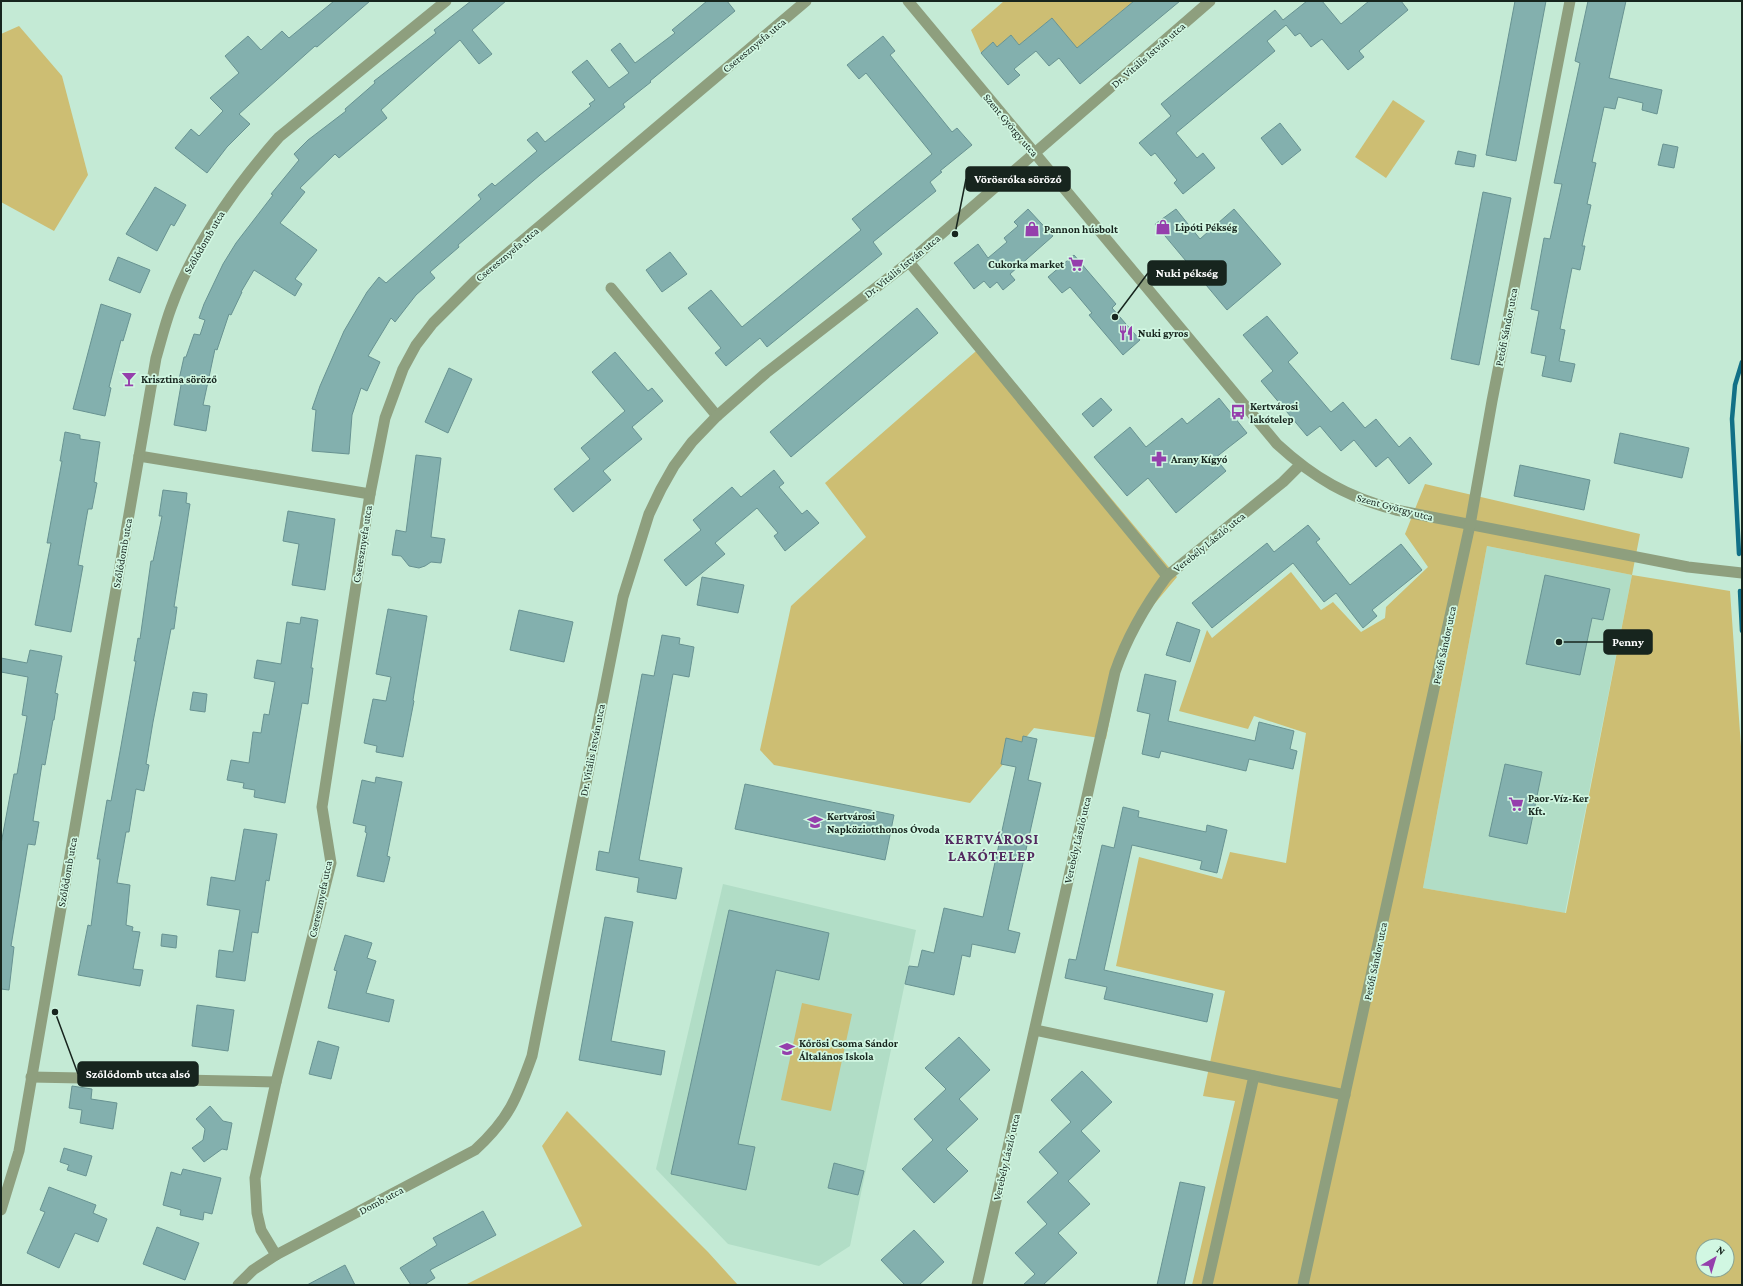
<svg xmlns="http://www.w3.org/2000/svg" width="1743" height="1286" font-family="'Crimson Pro',serif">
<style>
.built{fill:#b1ddc6}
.green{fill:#cdbe73;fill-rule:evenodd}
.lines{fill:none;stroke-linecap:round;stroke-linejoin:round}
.stream{stroke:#117087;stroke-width:4.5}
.building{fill:#83b0ae;stroke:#689392}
.minor{stroke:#8e9f7e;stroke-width:11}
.labels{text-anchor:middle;stroke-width:3.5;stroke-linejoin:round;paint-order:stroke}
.street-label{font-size:11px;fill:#17251e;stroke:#d1f7e2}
.poi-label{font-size:11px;font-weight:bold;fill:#17251e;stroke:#d1f7e2;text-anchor:start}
.district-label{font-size:15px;font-weight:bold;letter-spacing:1px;fill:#532a5f;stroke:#d1f7e2}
.leader{fill:none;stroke:#17251e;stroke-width:1.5}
.callout-dot{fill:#17251e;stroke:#d1f7e2;stroke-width:1.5}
.callout{fill:#17251e;stroke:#17251e;stroke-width:1.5}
.callout-label{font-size:12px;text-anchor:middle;font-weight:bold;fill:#fff}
</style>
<rect width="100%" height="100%" fill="#c4ead5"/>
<g class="built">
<polygon points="1487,546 1632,575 1565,913 1423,888"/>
<polygon points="723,884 916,930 850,1246 819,1266 728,1244 656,1169"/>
</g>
<g class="green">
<polygon points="1004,1 1134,1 1072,52 1064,33 1052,18 1019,45 1011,35 997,47 993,42 981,53 971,30"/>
<polygon points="19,26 62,76 88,175 54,231 1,202 1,34"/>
<polygon points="1393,100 1425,121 1386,178 1355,157"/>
<polygon points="983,345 1177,577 1140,621 1121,660 1106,739 1034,728 970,803 774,765 760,750 791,606 866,537 825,483"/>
<path d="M1425 484 1640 534 1632 575 1730 591 1742 761V1285H1192L1235 1101 1203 1096 1225 991 1116 966 1139 857 1222 879 1230 852 1286 863 1306 733 1254 716 1248 729 1179 711 1207 630 1212 638 1291 572 1321 610 1333 602 1361 632 1385 618 1386 607 1428 567 1405 534ZM1487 546 1632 575 1566 913 1423 888ZM1703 1246H1727V1270H1703Z"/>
<polygon points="802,1003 852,1014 831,1111 781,1100"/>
<polygon points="567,1111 708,1252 738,1285 465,1285 582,1226 542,1146"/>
</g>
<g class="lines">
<g class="stream">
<polyline points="1739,554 1732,419 1735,385 1742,362"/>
<polyline points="1740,591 1742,631"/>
</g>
</g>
<g class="building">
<polygon points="334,1 370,1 317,47 315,46 239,114 250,124 227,147 207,173 175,148 191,129 199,136 223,111 210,98 239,73 225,56 248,36 261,50 282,31 289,38"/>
<polygon points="471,1 506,1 472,30 492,54 479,64 460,40 381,110 387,118 339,158 335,154 300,188 305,192 280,223 317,250 295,279 302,284 295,296 254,270 241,292 242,292 231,315 229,314 217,350 215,349 203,405 210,406 206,431 174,425 181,385 178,384 184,357 186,357 194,334 200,335 205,320 199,318 204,304 223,264 236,243 273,195 271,194 299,160 294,154 308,140 346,111 345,109 375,83 374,81 436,33 434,30"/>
<polygon points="707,1 727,1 735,11 650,81 651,82 623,104 625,107 540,175 458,245 459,247 430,272 435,278 416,295 395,322 391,318 368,356 380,362 367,391 361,388 352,415 349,454 312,451 316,410 312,409 320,386 344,331 367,292 379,277 386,283 481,199 478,195 492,183 495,186 537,151 527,140 537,132 545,142 591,106 589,104 595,100 572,72 587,60 609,88 629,73 611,50 620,43 635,63 675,33 672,30"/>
<polygon points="1134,1 1180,1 1080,84 1059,58 1049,66 1036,51 1014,69 1020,75 1008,85 981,53 993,42 997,47 1011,35 1019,45 1052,18 1077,48"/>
<polygon points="1307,1 1322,1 1341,24 1369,1 1401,1 1408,10 1359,51 1364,57 1348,70 1322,39 1311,47 1300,33 1295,36 1286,25 1267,41 1275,51 1176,133 1197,158 1203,153 1215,168 1183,194 1174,183 1177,180 1155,153 1151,156 1139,143 1171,116 1161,104 1275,10 1283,20"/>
<polygon points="1515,1 1546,1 1516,161 1486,155"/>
<polygon points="1588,1 1626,1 1609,78 1662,90 1657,114 1642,110 1643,103 1618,97 1615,109 1604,107 1592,162 1596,163 1587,204 1591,205 1582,246 1585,246 1580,270 1572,268 1560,329 1565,330 1559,361 1575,364 1571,382 1542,376 1546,356 1531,353 1539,311 1531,309 1544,238 1550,239 1562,184 1554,183 1580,63 1575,61"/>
<polygon points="883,36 895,51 890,55 952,132 957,128 972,145 940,171 942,172 930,182 936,191 873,242 882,254 767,347 760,338 726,366 715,353 721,348 688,308 711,290 742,327 861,230 852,219 932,154 866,73 859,79 847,65"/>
<polygon points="1280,123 1301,150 1282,165 1261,138"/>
<polygon points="1663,144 1678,147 1674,168 1658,165"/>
<polygon points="1458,151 1476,155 1474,167 1455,164"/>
<polygon points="155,187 186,205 174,226 171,224 157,251 126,234"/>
<polygon points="1483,192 1511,198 1479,365 1451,359"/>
<polygon points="1028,209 1053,236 1010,274 1015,280 1003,290 997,282 990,288 984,281 974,289 954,263 978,244 988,258 1007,242 1004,238 1018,226 1014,222"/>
<polygon points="1176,209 1200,239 1234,209 1281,264 1227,310 1155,224"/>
<polygon points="670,252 687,274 662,292 646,270"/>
<polygon points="1074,255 1116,304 1112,308 1140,340 1123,355 1089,315 1092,313 1070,287 1062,293 1048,277"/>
<polygon points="118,257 150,270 140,293 109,280"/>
<polygon points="101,304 131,314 123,341 121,340 109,387 111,388 105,416 73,409"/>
<polygon points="917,308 938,333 791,457 770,432"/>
<polygon points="1267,316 1298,353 1288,362 1331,412 1343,402 1365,428 1376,419 1399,447 1410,437 1432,464 1409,484 1388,457 1376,467 1354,440 1341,451 1320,426 1307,436 1261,381 1273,371 1243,335"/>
<polygon points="615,352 648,391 652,388 663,401 632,427 642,439 603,471 611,480 573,512 554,489 590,459 581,448 625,411 592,372"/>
<polygon points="449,368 472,379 448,433 425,422"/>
<polygon points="1101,398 1112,410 1093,427 1082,414"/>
<polygon points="1219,398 1247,433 1215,458 1226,471 1176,513 1148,478 1127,496 1094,457 1130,427 1146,447 1182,418 1187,424"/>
<polygon points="65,432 80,435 80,439 100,442 94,482 97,483 92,509 88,509 78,565 83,566 71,632 35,625 51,543 47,543 62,461 60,461"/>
<polygon points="1620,433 1689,448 1682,478 1614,463"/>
<polygon points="416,455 441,458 431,537 445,539 441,563 431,562 425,566 419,568 409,566 401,556 392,555 396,530 406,532"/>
<polygon points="1520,465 1590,480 1584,510 1514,496"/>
<polygon points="774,470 784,483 779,487 802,514 807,510 819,523 785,551 774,536 778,533 757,508 715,543 725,554 686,586 664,560 701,530 693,520 732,487 741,497"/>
<polygon points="163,490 187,493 186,503 190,504 174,607 177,607 174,629 171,629 153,722 146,764 149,765 144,791 136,789 129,832 126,832 117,883 130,885 126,925 133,927 132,931 140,932 133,969 143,970 140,986 78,975 88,925 91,926 100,859 97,859 107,800 111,801 121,746 136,661 134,661 138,638 140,639 151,561 153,561 162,516 159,516"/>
<polygon points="288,511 335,519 325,590 292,585 299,544 283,541"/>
<polygon points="1308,525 1320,539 1316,542 1350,585 1401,544 1422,570 1372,610 1377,616 1363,628 1336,593 1324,602 1293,563 1212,628 1192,603 1267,543 1274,552"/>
<polygon points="1545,575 1610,589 1603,620 1592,618 1580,675 1526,664"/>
<polygon points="702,577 744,585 738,613 697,605"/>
<polygon points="388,609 427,616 413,700 414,701 403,757 376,752 377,746 364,743 373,699 386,701 391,677 376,674"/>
<polygon points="519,610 573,622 564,662 510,650"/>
<polygon points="301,617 318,620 311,668 313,668 308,704 302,703 285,803 254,797 255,790 243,788 244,783 227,780 231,760 249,763 253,732 261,733 264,714 269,715 275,682 254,678 257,660 281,664 287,622 300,624"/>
<polygon points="1177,622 1200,630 1190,662 1166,655"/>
<polygon points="662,635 680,638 679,644 694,647 689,677 673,674 639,860 682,868 676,899 637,892 639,878 596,870 599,851 609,853 642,674 654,676"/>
<polygon points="30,650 62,656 55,693 58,694 54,720 53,720 45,765 42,764 33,821 39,822 35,845 28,844 11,946 14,947 9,990 1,989 1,844 14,774 17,774 27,716 22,715 28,677 1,672 1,658 27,663"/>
<polygon points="1145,674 1176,681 1168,721 1255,741 1259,722 1294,731 1290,749 1297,751 1293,769 1249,759 1246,771 1161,751 1159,758 1142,754 1150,714 1137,711"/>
<polygon points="193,692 207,694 205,712 190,710"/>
<polygon points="1023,736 1037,739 1028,780 1041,783 1008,930 1020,933 1015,953 972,944 970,957 962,955 954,995 905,984 909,966 918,967 922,950 934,953 944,908 983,917 1016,767 1001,764 1006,738 1022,742"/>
<polygon points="1505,764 1542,772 1527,844 1489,836"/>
<polygon points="376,777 402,782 387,856 390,857 384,882 357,876 367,833 365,832 366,826 353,823 362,780 375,783"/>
<polygon points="745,784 894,815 885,860 735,829"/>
<polygon points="1123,807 1139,811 1138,817 1206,832 1207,825 1227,830 1217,873 1200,869 1202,861 1132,845 1104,970 1213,994 1207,1022 1104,999 1107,987 1065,978 1069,959 1076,960 1102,845 1114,848"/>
<polygon points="244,829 277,834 269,881 266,880 258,933 252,932 245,981 216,977 219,950 233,952 240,910 207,905 211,877 235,881"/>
<polygon points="729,910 829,933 819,980 776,970 738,1144 755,1147 746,1190 671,1174"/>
<polygon points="605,917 633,922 611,1041 665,1051 661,1075 579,1060"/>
<polygon points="162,934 177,936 176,948 161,946"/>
<polygon points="345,935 372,943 367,958 376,961 366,993 394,1000 389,1022 328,1008 337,971 334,970"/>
<polygon points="197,1005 234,1010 228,1051 192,1046"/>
<polygon points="959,1037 990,1070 959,1099 978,1119 946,1149 968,1171 934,1203 902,1169 933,1140 914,1119 946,1089 925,1068"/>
<polygon points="318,1041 339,1047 331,1079 309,1074"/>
<polygon points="1082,1071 1112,1102 1081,1131 1100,1151 1068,1181 1090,1204 1058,1233 1077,1253 1043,1285 1023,1285 1035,1274 1015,1253 1047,1224 1027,1202 1058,1173 1039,1152 1071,1122 1051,1100"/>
<polygon points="72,1086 92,1089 91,1099 117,1103 113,1129 80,1123 82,1110 69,1108"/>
<polygon points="210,1106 223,1121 232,1123 227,1150 222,1149 204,1162 192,1148 203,1140 205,1129 196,1119"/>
<polygon points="64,1148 92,1156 86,1176 67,1170 69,1165 60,1162"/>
<polygon points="834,1163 864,1171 858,1195 828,1188"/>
<polygon points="183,1169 221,1178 212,1214 204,1212 203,1220 180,1215 181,1210 163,1205 171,1172 181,1175"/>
<polygon points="1180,1182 1205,1187 1184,1285 1157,1285"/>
<polygon points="49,1187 96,1205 93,1213 107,1219 98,1242 75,1233 59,1268 27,1253 45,1212 40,1210"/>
<polygon points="483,1211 496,1235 430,1270 435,1278 424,1285 411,1285 400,1268 437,1245 433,1238"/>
<polygon points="157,1227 199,1243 185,1280 143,1264"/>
<polygon points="914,1230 944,1262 919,1285 905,1285 881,1260"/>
<polygon points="345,1265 355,1285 307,1285"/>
</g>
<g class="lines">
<g class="minor">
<path d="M908 1 1277 444C1314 478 1347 497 1396 510L1688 567 1742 573"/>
<polyline points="909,262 1167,576"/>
<polyline points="611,288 717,416"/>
<polyline points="139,456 370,494"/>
<polyline points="1035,1030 1345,1095"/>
<polyline points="31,1077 276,1082"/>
<path d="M1 1210 19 1151 156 358C161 341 165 324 171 308 194 244 234 188 279 137L446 1"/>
<polyline points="276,1255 261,1230 257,1213 255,1178 276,1082 331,863 322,807 370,494 385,418 403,369 416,345 433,323 476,280 806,1"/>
<path d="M238 1285 253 1270 276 1255 475 1150C509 1119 517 1098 532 1056L623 597 649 514 661 489 674 466 692 442 717 416 766 373 909 262 1210 1"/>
<path d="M977 1285 1115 672C1127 637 1145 606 1167 576L1283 482 1300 465"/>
<polyline points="1207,1285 1254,1076"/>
<polyline points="1303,1285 1470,525 1492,401 1570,1"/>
</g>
</g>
<defs>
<g id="shop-bare" transform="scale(1.2)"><path d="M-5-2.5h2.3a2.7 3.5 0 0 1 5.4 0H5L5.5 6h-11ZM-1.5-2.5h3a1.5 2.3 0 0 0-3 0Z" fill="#953fac" stroke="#d1f7e2" stroke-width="2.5" paint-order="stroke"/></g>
<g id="supermarket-bare" transform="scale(1.2)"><path d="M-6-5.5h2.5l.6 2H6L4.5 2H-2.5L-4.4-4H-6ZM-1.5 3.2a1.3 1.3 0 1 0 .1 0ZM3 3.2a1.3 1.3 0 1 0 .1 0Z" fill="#953fac" stroke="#d1f7e2" stroke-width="2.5" paint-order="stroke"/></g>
<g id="restaurant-bare" transform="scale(1.2)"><path d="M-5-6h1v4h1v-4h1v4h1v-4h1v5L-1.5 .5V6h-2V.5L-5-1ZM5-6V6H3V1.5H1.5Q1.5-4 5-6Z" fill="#953fac" stroke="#d1f7e2" stroke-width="2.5" paint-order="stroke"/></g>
<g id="bar-bare" transform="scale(1.2)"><path d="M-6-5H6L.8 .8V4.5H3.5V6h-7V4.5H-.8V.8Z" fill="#953fac" stroke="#d1f7e2" stroke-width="2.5" paint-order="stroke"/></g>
<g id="bus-bare" transform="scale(1.2)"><path d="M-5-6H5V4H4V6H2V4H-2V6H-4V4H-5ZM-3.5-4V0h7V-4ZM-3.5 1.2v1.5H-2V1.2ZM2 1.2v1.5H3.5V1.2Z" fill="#953fac" stroke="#d1f7e2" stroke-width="2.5" paint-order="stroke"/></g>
<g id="pharmacy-bare" transform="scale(1.2)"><path d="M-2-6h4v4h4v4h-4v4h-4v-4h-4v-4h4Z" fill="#953fac" stroke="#d1f7e2" stroke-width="2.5" paint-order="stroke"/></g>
<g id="school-bare" transform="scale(1.2)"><path d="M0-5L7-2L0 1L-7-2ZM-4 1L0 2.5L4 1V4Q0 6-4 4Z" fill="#953fac" stroke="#d1f7e2" stroke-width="2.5" paint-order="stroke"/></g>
</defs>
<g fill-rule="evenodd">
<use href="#shop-bare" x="1163" y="227"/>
<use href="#shop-bare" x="1032" y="229"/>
<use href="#supermarket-bare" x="1076" y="264"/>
<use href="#restaurant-bare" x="1126" y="333"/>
<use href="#bar-bare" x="129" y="379"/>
<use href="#bus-bare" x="1238" y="412"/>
<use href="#pharmacy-bare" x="1159" y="459"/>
<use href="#supermarket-bare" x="1516" y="804"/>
<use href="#school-bare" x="815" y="822"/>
<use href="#school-bare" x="787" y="1049"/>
</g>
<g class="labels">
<g class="street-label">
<text transform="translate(754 45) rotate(-40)" y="4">Cseresznyefa utca</text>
<text transform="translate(1148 55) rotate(-41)" y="4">Dr. Vitális István utca</text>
<text transform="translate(1011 125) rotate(50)" y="4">Szent György utca</text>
<text transform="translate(204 242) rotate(-60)" y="4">Szőlődomb utca</text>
<text transform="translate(507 254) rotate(-40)" y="4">Cseresznyefa utca</text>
<text transform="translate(902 266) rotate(-39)" y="4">Dr. Vitális István utca</text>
<text transform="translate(1506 327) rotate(-79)" y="4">Petőfi Sándor utca</text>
<text transform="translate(1395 507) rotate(15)" y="4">Szent György utca</text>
<text transform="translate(1209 542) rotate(-39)" y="4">Verebély László utca</text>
<text transform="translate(362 544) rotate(-81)" y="4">Cseresznyefa utca</text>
<text transform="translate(122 553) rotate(-80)" y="4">Szőlődomb utca</text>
<text transform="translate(1444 645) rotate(-78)" y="4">Petőfi Sándor utca</text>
<text transform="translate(592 750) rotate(-79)" y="4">Dr. Vitális István utca</text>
<text transform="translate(1077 840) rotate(-77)" y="4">Verebély László utca</text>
<text transform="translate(67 872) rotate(-80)" y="4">Szőlődomb utca</text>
<text transform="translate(320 899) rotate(-78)" y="4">Cseresznyefa utca</text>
<text transform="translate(1375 961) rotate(-78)" y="4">Petőfi Sándor utca</text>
<text transform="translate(1006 1157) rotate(-77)" y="4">Verebély László utca</text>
<text transform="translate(381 1200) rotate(-28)" y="4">Domb utca</text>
</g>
<g class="poi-label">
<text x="1175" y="231">Lipóti Pékség</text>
<text x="1044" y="233">Pannon húsbolt</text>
<text x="1064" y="268" text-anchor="end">Cukorka market</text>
<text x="1138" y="337">Nuki gyros</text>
<text x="141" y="383">Krisztina söröző</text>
<text x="1250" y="410">Kertvárosi<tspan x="1250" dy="13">lakótelep</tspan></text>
<text x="1171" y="463">Arany Kígyó</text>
<text x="1528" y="802">Paor-Víz-Ker<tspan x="1528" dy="13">Kft.</tspan></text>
<text x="827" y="820">Kertvárosi<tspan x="827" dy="13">Napköziotthonos Óvoda</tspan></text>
<text x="799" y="1047">Kőrösi Csoma Sándor<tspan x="799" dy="13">Általános Iskola</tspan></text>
</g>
<g class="district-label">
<text x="992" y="844">KERTVÁROSI<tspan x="992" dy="17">LAKÓTELEP</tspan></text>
</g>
</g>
<path class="leader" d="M955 234L966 179M1115 317L1148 273M1559 642L1604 642M55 1012L78 1074"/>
<g class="callout-dot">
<circle cx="955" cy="234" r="4"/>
<circle cx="1115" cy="317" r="4"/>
<circle cx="1559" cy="642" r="4"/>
<circle cx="55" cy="1012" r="4"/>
</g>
<g class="callout">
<rect x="966" y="167" width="104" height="24" rx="4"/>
<rect x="1148" y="261" width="78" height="24" rx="4"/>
<rect x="1604" y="630" width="48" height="24" rx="4"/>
<rect x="78" y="1062" width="120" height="24" rx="4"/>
</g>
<g class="callout-label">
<text x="1018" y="183">Vörösróka söröző</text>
<text x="1187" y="277">Nuki pékség</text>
<text x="1628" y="646">Penny</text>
<text x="138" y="1078">Szőlődomb utca alsó</text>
</g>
<rect width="1743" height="1286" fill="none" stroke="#17251e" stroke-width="4"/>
<g transform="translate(1715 1258) rotate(38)"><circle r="19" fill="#d1f7e2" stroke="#87a394"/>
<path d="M0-3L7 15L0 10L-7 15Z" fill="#953fac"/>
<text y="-6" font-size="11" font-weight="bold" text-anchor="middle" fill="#17251e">N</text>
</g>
</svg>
